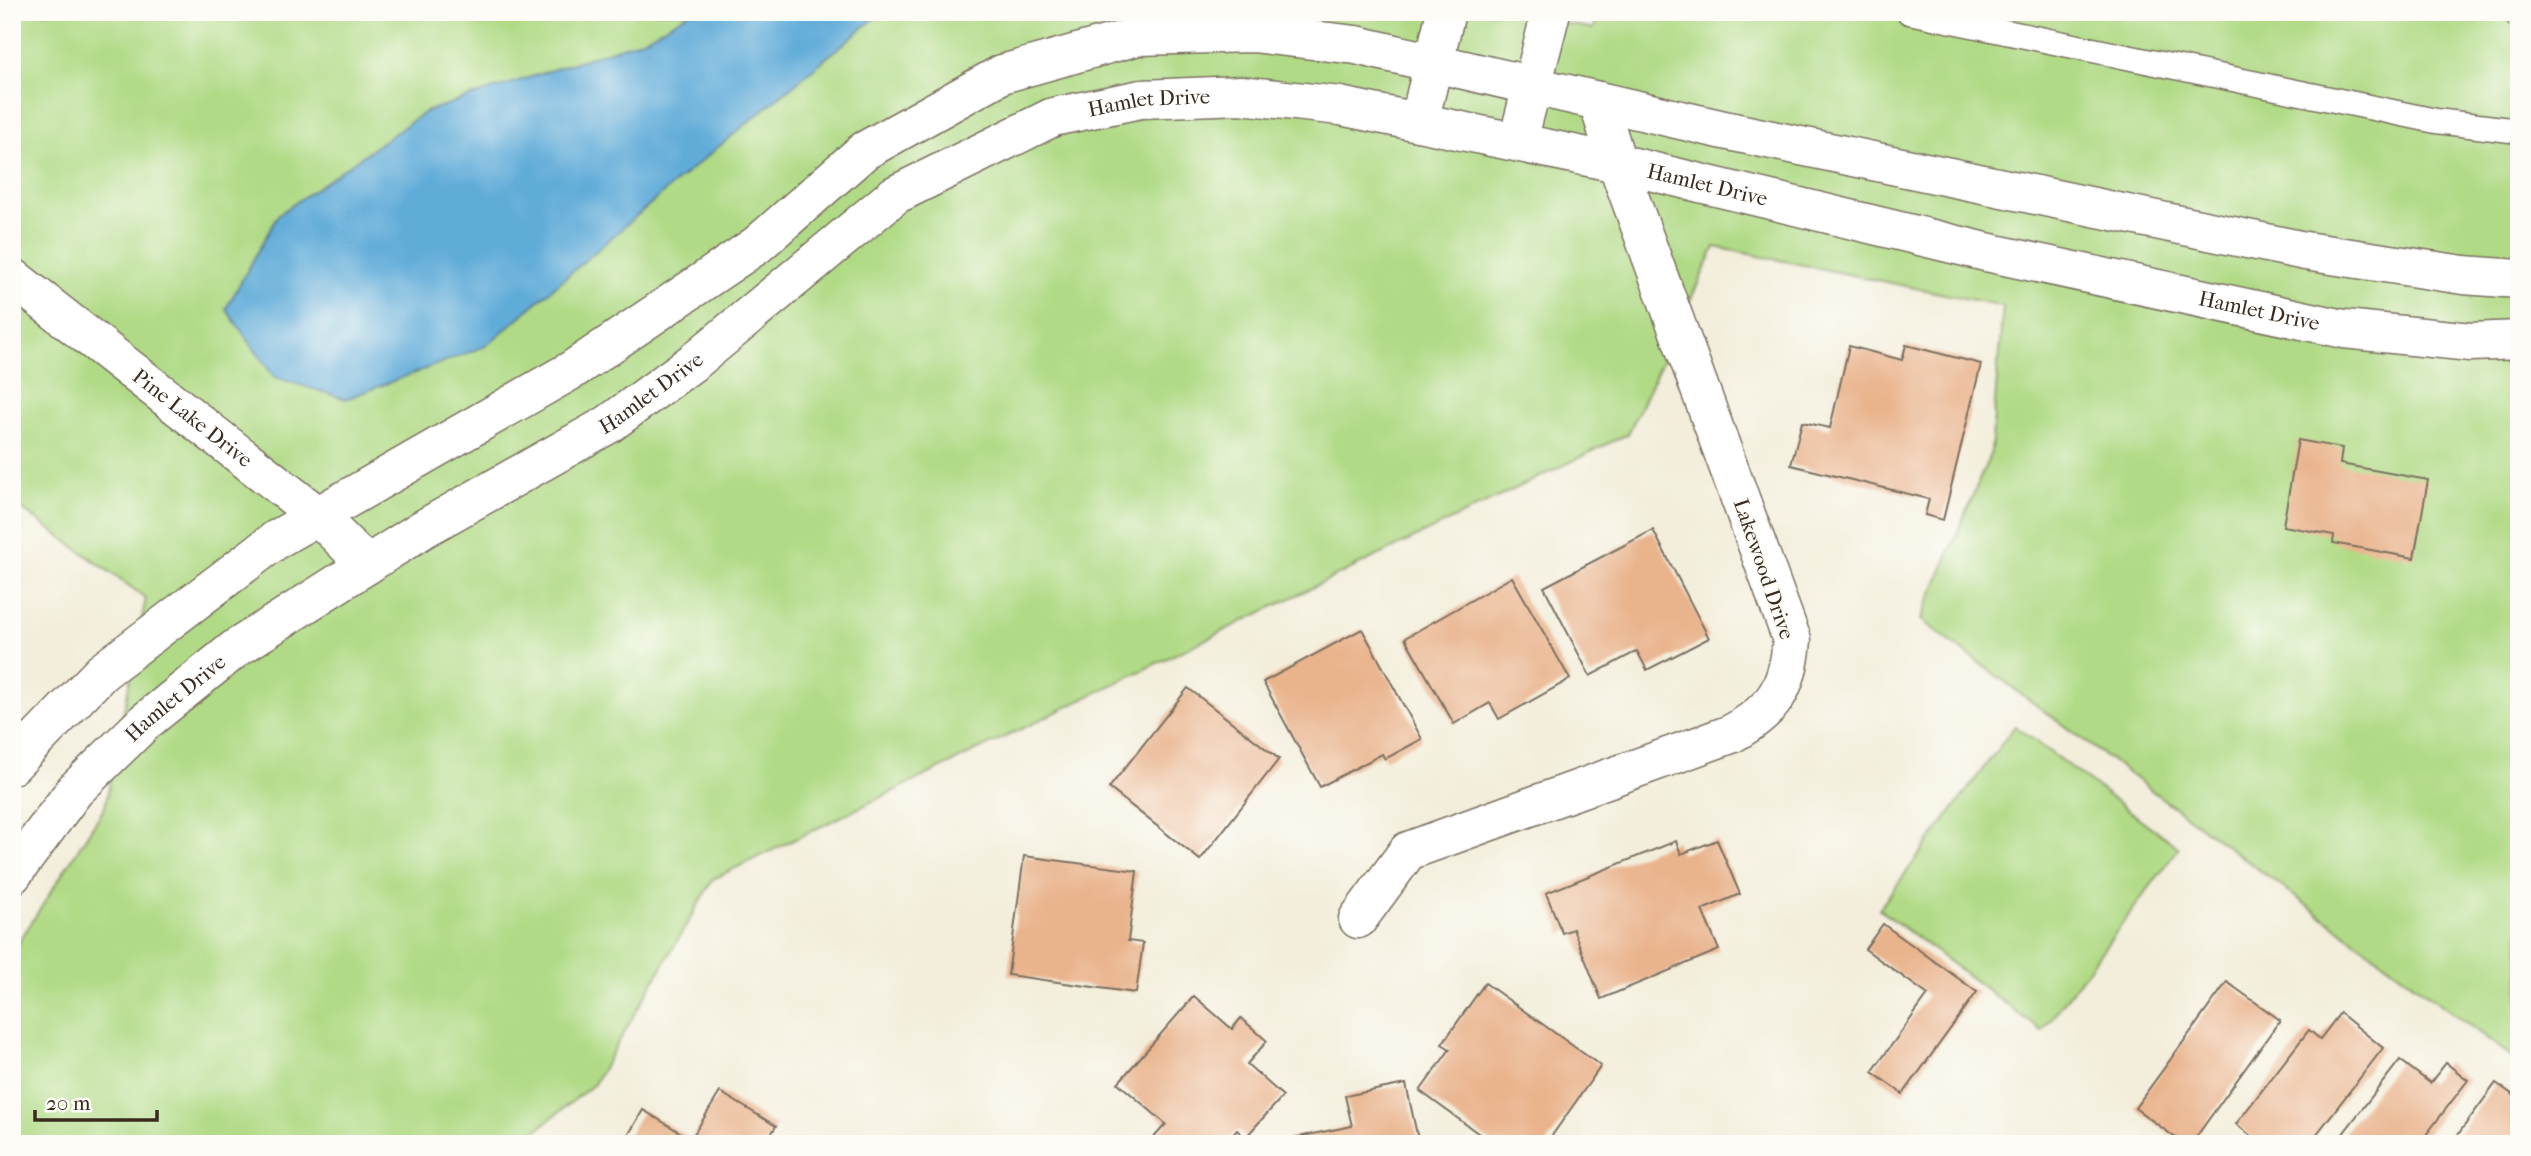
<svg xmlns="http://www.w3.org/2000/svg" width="2531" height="1156" font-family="'IM FELL French Canon',serif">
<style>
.green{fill:#b0da85;stroke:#768252;stroke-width:2}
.water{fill:#61acd9;stroke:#4e6b7c;stroke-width:2}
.building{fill:#e9b38c}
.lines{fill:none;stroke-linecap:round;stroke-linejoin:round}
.lane-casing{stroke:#7b6f60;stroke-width:27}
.street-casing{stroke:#7b6f60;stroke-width:41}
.lane{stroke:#fff;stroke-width:24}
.street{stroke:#fff;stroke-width:38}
.labels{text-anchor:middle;stroke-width:5;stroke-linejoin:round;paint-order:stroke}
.street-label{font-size:21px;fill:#3b2a1e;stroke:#fdfcf7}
</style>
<rect width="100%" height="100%" fill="#fdfcf7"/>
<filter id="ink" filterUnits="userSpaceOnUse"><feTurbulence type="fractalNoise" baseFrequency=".0143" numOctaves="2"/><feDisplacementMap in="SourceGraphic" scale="14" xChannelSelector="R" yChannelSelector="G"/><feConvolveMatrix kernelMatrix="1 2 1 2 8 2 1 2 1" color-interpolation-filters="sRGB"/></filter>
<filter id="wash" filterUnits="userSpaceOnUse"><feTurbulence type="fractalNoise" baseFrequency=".00686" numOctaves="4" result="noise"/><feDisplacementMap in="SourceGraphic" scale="28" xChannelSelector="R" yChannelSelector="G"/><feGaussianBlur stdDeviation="1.57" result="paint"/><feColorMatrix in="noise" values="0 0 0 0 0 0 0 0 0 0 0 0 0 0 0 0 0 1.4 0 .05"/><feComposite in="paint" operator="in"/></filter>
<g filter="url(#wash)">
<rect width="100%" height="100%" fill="#f3eedb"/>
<g class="green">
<polygon points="12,12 1504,12 1594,29 1599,12 2519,12 2519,1062 1921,620 1991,452 2003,306 1715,247 1628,434 713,879 594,1084 519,1144 12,1144 12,953 105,807 146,598 12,502"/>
<polygon points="2015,726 2179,848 2042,1031 1879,909"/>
</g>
<polygon class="water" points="691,12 882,12 677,181 486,346 346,399 274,377 226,309 278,215 425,112 642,40"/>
<g id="blocks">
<g class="building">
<polygon points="1906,345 1981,364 1943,520 1925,515 1929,499 1791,465 1802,422 1830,428 1849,346 1902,360"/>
<polygon points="2298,440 2342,448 2340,464 2428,480 2414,558 2333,543 2334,535 2283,526"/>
<polygon points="1653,530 1709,638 1647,670 1637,651 1590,676 1544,587"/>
<polygon points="1512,577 1570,679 1499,719 1490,703 1454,724 1405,638"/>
<polygon points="1362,629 1422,739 1385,759 1382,754 1320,787 1263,682"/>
<polygon points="1188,688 1279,759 1200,860 1109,788"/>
<polygon points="1717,840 1740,894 1702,910 1719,950 1601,999 1573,929 1562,933 1546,893 1676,841 1681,854"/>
<polygon points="1024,856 1137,871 1128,941 1143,943 1136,993 1008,975"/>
<polygon points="1883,924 1977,992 1903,1094 1872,1072 1928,995 1865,949"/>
<polygon points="2227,982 2280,1020 2191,1144 2184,1144 2135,1108"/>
<polygon points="1485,983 1601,1066 1546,1144 1493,1144 1420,1091 1450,1049 1442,1044"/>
<polygon points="1194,996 1232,1029 1241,1018 1267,1041 1247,1064 1283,1096 1245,1138 1237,1130 1225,1144 1148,1144 1166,1124 1118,1083"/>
<polygon points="2340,1013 2383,1048 2309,1144 2261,1144 2236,1124 2309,1030 2320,1039"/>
<polygon points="2400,1060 2430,1083 2446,1063 2468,1080 2419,1144 2335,1144"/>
<polygon points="2496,1083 2519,1099 2519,1144 2451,1144"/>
<polygon points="1406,1084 1419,1144 1289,1144 1288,1139 1352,1126 1345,1096"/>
<polygon points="720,1092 776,1126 765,1144 623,1144 643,1110 691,1139"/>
</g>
</g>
</g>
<g filter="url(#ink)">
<use href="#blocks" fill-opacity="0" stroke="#7b6f60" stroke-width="2"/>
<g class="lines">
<g class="lane-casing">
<g id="lane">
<polyline points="1909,12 2436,121 2519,131"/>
<polyline points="2517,12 2519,17"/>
</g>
</g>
<g class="street-casing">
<g id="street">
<polyline points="1419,122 1446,12"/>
<polyline points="1518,141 1551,12"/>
<path id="s1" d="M12 277 317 515 367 565"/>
<polyline points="12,765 102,672 277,539 572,370 757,245 864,151 1002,74 1138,36 1253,33 1356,45 1724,130 2305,251 2463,275 2519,279"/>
<path id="s2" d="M12 875 75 790 146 721 235 649 423 529 609 424 696 360 895 195 1053 117 1141 99 1241 95 1340 106 1617 163 1986 252 2344 329 2471 342 2519 340"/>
<path d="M1358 919 1408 851 1731 734C1773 711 1788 689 1792 640L1617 163 1598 101"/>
</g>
</g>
<use href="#lane" class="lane"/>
<use href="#street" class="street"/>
</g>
</g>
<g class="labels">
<g class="street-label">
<text dy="7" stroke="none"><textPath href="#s2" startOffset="1396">Hamlet Drive</textPath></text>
<text dy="7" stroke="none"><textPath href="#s2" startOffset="1964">Hamlet Drive</textPath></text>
<text dy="7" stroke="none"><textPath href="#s2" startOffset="2530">Hamlet Drive</textPath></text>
<text dy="7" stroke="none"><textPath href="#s2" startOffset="808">Hamlet Drive</textPath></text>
<text dy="7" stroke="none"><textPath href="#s1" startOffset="229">Pine Lake Drive</textPath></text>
<text transform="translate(1764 569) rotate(71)" y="7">Lakewood Drive</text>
<text dy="7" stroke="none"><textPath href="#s2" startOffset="242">Hamlet Drive</textPath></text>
</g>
</g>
<rect width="2531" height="1156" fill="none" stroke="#fdfcf7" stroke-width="42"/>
<path d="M35 1110v10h122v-10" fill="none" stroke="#3b2a1e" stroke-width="3.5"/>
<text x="46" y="1110" font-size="21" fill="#3b2a1e" stroke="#fdfcf7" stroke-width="5" paint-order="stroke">20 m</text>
</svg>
